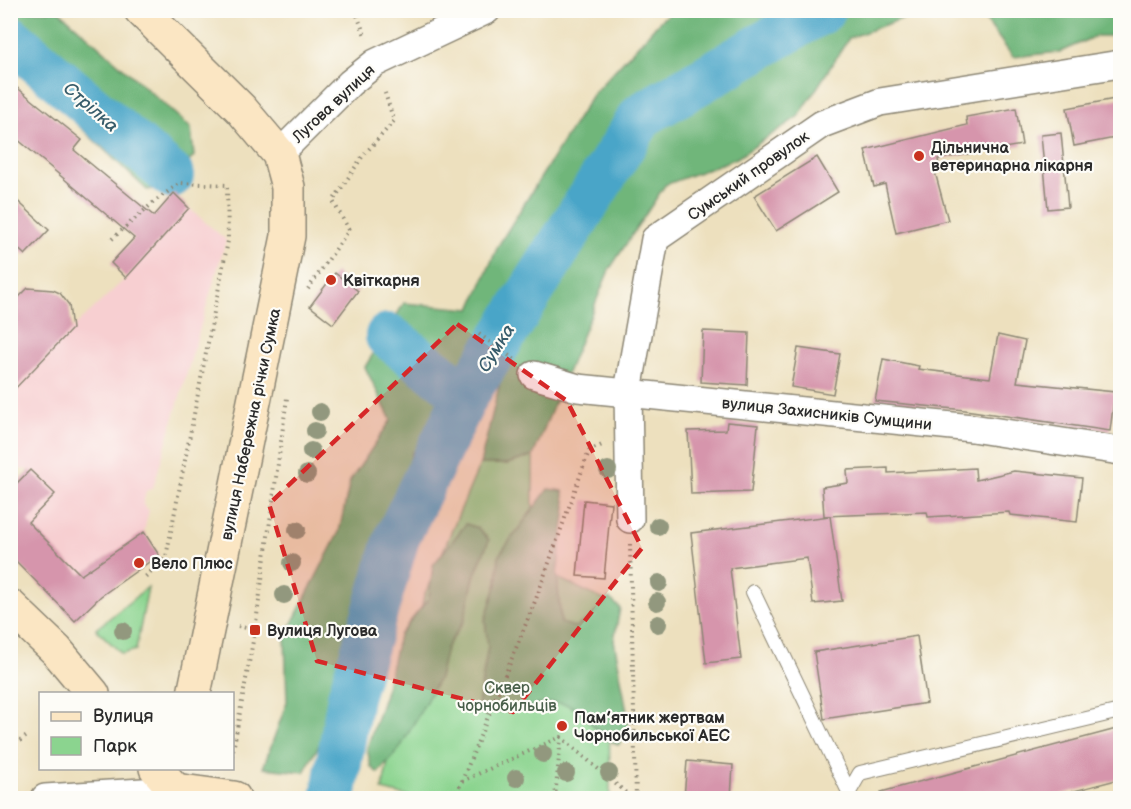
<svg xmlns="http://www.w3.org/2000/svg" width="1131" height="809" font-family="'Balsamiq Sans',sans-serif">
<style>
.built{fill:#f7cfd1}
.green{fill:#8bd48f;stroke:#5b805d;stroke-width:1.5}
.forest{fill:#70b67a;stroke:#4e7052;stroke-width:1.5}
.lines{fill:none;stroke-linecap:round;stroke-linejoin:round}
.river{stroke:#49a5c8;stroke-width:46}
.building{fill:#d695ac}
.lane-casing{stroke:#8c8674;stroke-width:16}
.street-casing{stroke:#8c8674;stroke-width:30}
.secondary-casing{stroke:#8c8674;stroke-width:36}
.path{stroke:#8c8674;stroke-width:4;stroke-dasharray:1.5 4.5;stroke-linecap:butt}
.lane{stroke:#fff;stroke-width:14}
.street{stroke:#fff;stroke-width:27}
.secondary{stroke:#fbe6c3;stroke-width:33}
.tree{fill:#92987e}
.marked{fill:#d62828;fill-opacity:0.2;stroke:#d62828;stroke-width:4.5;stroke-dasharray:12 8;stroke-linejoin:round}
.poi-dot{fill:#c8321e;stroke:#fdfcf7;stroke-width:2}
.labels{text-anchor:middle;stroke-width:4.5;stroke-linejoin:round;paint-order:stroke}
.street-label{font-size:16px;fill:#2b2b2b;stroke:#fdfcf7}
.poi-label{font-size:16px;font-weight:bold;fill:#2b2b2b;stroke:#fdfcf7;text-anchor:start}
.park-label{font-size:16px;fill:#485e49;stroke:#fdfcf7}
.water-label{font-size:18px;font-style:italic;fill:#375c6a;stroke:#fdfcf7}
</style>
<rect width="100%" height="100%" fill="#fdfcf7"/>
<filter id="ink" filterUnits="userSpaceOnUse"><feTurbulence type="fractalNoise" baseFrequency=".0167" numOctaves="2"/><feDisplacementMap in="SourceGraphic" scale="12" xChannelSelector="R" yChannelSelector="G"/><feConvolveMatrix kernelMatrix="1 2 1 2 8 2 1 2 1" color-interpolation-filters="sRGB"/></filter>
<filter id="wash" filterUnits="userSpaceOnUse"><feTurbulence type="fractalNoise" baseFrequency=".008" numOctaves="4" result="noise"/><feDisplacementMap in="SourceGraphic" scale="24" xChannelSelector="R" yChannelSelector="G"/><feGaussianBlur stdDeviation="1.35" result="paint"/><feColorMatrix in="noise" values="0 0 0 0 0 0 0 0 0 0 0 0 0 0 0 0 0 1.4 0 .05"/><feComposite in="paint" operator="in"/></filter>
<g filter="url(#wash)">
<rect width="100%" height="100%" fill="#ede0be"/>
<polygon class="built" points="189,208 226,240 153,488 146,491 143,505 149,510 144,532 81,575 28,522 54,494 30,470 11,468 10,394 75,326 126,278"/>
<g class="green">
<polygon points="533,456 533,566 608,602 610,798 415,798 382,790 424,596 480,464 507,464"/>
<polygon points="148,587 136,650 122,654 96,629"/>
</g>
<g class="forest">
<polygon points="10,11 59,11 191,128 194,156 167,187 147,190 11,62"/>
<polygon points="674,11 923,11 849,38 799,116 737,158 665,185 609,270 533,456 507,464 480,464 504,366 460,409 450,439 412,452 392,533 369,566 352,699 327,731 304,772 263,768 287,702 285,637 339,532 350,481 391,420 365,367 404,303 471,309 498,246 592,95 662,19"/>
<polygon points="979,11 1120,11 1120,36 1096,36 1060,52 1013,57"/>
<path d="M548 489 563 491 566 507 557 575 561 623 575 627 588 620 609 598 620 608 614 640 628 717V733L618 745C600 737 579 707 568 705 542 697 510 717 477 711L488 646 485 620 497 583 499 555Z"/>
<polygon points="466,524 478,528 489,540 474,577 464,621 446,648 439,678 400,748 378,773 371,767 367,748 385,694 399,635 429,598 433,565"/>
</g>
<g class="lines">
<g class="river">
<polyline points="10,38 171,175"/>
<polyline points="388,336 466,395"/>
<polyline points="333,798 350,697 397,538 466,395 642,115 823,10"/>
</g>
</g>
<g id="blocks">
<g class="building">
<polygon points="10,82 82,140 74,150 154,216 174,193 189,208 126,278 111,263 134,238 10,133"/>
<polygon points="1120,98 1120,137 1074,146 1067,108"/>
<polygon points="1016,108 1022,145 938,159 940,171 935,172 948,220 896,233 885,184 874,187 865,150 967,125 966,117"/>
<polygon points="1061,133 1068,207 1048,209 1041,135"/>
<polygon points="817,157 838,192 776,231 754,196"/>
<polygon points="10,194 49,230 25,255 10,241"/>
<polygon points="335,273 358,291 333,324 310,306"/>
<polygon points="28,288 53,290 60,293 69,305 72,329 10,394 10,306"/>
<polygon points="703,331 749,333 747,385 701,382"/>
<polygon points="998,335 1025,341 1017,382 1115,392 1110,431 965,410 875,401 883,359 919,366 918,369 990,378"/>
<polygon points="798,348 840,354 833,394 791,387"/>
<polygon points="727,422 758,425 751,492 691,494 688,431 726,430"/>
<polygon points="888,468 888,473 975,468 976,480 1014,471 1082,478 1077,522 1010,515 1009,512 928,517 927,512 824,516 822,487 848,483 847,470"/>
<polygon points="30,470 55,494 28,522 81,575 144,532 159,555 101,596 75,621 10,555 10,490"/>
<polygon points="584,500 611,503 604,578 577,576"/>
<polygon points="830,516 842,601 813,604 807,558 730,568 741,659 706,663 691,533"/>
<polygon points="917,636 927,703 824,719 814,652"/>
<polygon points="1120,728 1120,779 1048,798 882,798 881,792"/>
<polygon points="687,761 733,765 731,798 684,798"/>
</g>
</g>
</g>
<g filter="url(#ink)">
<use href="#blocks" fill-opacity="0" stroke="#8c8674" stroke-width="1.5"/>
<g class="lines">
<g class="lane-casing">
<g id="lane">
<polyline points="753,592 849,792"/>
<polyline points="850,798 849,792 860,773 1120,711"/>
</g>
</g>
<g class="street-casing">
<g id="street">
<polyline points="279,154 350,83 375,63 487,10"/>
<polyline points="534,375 578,388 972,428 1120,451"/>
<polyline points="630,519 628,391 655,239 822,124 880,102 1120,64"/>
<polyline points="45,798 175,790"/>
</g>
</g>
<g class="secondary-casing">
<g id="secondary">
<polyline points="141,10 241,109 279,154 288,187 288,236 194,694"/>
<polyline points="10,606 57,651 93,694"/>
<polyline points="156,768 175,790"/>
<polyline points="175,790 234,798"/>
</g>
</g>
<g class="path">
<polyline points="355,10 366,38"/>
<polyline points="112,239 155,201 180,183 227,185 228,241 166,557 145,577"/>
<polyline points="308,289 349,230 333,201 362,157 394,121 384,90"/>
<polyline points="479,334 515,360"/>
<polyline points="630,544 636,798"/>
<polyline points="238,626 255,630"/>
<polyline points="10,748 27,736"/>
<polyline points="232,756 255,630 287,398"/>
<polyline points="462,781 561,737 632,798"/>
<polyline points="455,798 536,599 589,451 604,444"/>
<polyline points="555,798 561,737"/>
</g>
<use href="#lane" class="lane"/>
<use href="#street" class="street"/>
<use href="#secondary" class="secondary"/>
</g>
<g class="tree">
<circle cx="320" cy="412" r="9"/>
<circle cx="315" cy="431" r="9"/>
<circle cx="311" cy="451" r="9"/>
<circle cx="608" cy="470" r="9"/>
<circle cx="307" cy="474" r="9"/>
<circle cx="658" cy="526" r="9"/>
<circle cx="297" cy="530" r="9"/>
<circle cx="292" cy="563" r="9"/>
<circle cx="659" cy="583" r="9"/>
<circle cx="284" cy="595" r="9"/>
<circle cx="657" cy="602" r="9"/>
<circle cx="658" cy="624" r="9"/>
<circle cx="123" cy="631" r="9"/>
<circle cx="543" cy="754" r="9"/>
<circle cx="566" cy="773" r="9"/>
<circle cx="609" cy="773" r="9"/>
<circle cx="516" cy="778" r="9"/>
</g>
</g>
<path class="marked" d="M457 324 567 401 642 548 513 712 317 661 269 504Z"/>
<g class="poi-dot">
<circle cx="919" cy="156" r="6"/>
<circle cx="331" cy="280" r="6"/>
<circle cx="139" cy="563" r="6"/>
<rect x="249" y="624" width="12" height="12" rx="3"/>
<circle cx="562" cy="726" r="6"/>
</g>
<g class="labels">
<g class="street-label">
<text transform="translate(333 103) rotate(-43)" y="6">Лугова вулиця</text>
<text transform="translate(748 175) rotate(-35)" y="6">Сумський провулок</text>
<text transform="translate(827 413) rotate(6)" y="6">вулиця Захисників Сумщини</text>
<text transform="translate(250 424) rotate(-78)" y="6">вулиця Набережна річки Сумка</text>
</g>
<g class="poi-label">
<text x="931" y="153">Дільнична<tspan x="931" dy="18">ветеринарна лікарня</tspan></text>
<text x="343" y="286">Квіткарня</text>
<text x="151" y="569">Вело Плюс</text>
<text x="267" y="636">Вулиця Лугова</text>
<text x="574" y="723">Пам’ятник жертвам<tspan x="574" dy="18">Чорнобильської АЕС</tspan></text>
</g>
<g class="park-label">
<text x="507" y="693">Сквер<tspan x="507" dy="18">чорнобильців</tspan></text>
</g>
<g class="water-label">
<text transform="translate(91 107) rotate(41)" y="6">Стрілка</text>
<text transform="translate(496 348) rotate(-58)" y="6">Сумка</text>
</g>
</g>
<rect width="1131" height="809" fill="none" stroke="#fdfcf7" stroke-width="36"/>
<rect x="39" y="692" width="195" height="78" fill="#fdfcf7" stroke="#a9a8a5" stroke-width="1.5"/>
<rect x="51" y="712" width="30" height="9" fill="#fbe6c3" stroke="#a9a8a5" stroke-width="1.5"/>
<text x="93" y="722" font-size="18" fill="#2b2b2b">Вулиця</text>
<rect x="51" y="737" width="30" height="18" fill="#8bd48f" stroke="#a9a8a5" stroke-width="1.5"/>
<text x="93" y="752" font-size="18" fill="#2b2b2b">Парк</text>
</svg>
